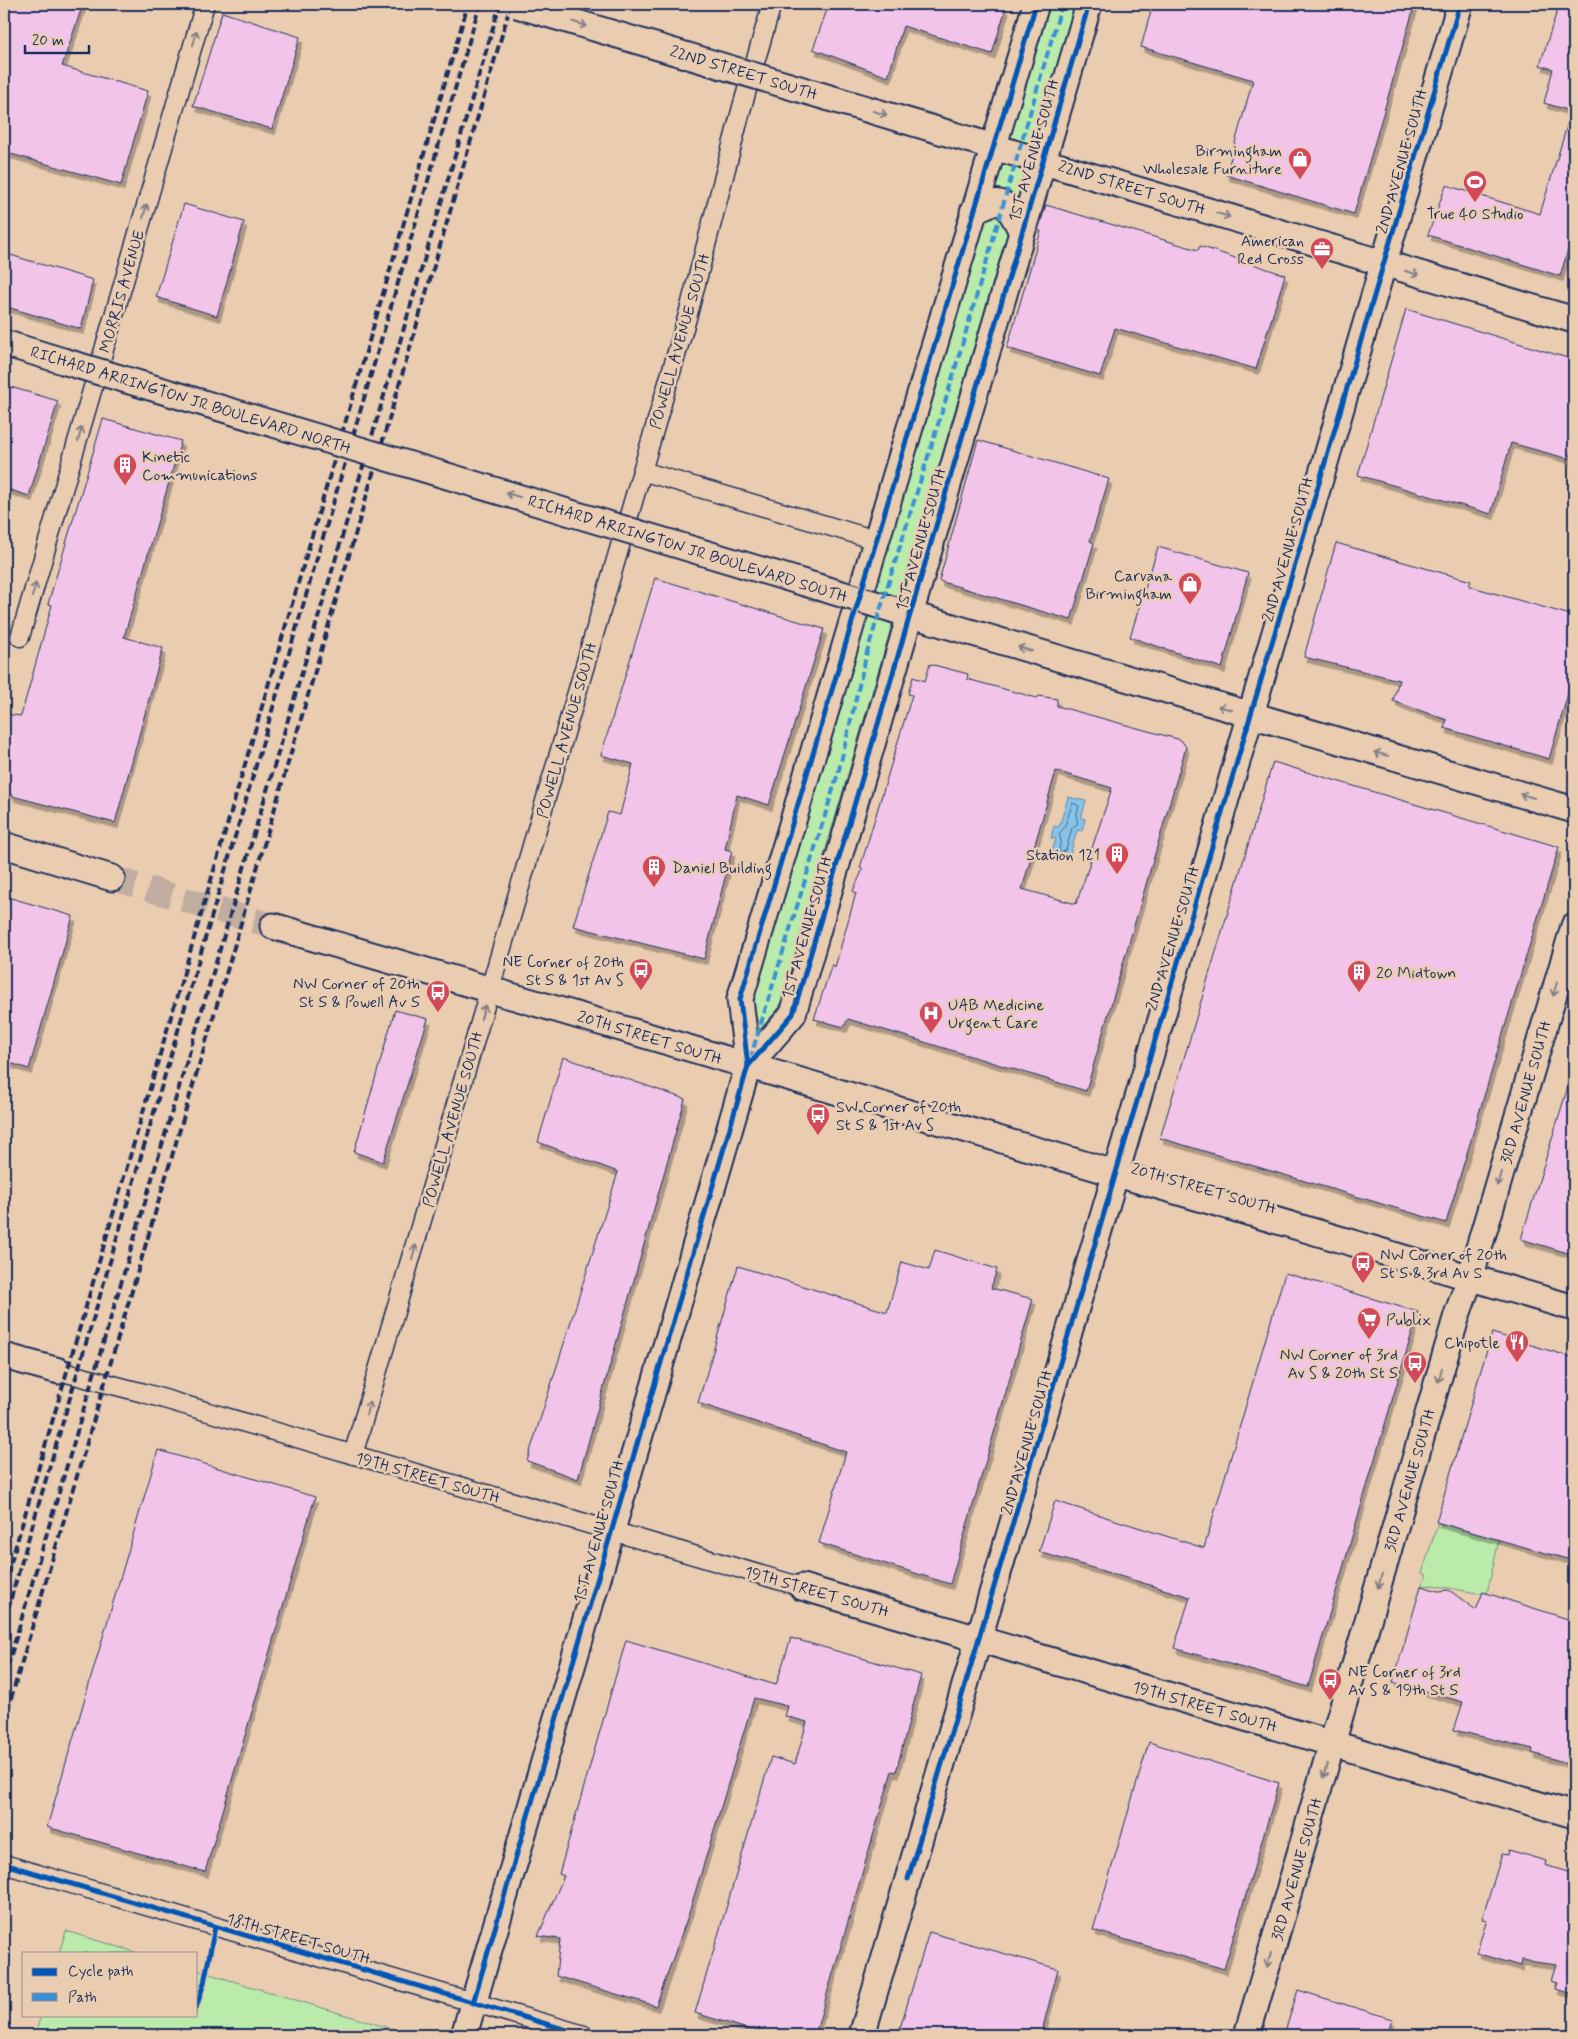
<svg xmlns="http://www.w3.org/2000/svg" width="1578" height="2039" font-family="Mynerve,sans-serif">
<style>
.green{fill:#bbebaa;stroke:#6b8d84}
.water{fill:#87c4e7;stroke:#5c88b0}
.lines{fill:none;stroke-linecap:round;stroke-linejoin:round}
.shore{stroke:#466b95;stroke-width:1}
.building{fill:#f2c4e9;stroke:#1b2f5e;fill-rule:evenodd;filter:url(#shadow)}
.secondary-tunnel{stroke:#c1ada0;stroke-width:25;stroke-dasharray:25 12;stroke-linecap:butt}
.street-casing{stroke:#1b2f5e;stroke-width:21}
.secondary-casing{stroke:#1b2f5e;stroke-width:29}
.street{stroke:#eacdb1;stroke-width:18}
.secondary{stroke:#eacdb1;stroke-width:25}
.rail{stroke:#1b2f5e;stroke-width:4;stroke-dasharray:8 4;stroke-linecap:butt}
.secondary-bridge-casing{stroke:#1b2f5e;stroke-width:29;stroke-linecap:butt}
.secondary-bridge{stroke:#eacdb1;stroke-width:25}
.quiet{stroke:#3891d7;stroke-width:4;stroke-dasharray:8 4;stroke-linecap:butt}
.cycleway-casing{stroke:#eacdb1;stroke-width:8}
.cycleway{stroke:#0057b8;stroke-width:5}
.oneway{stroke:#827e88}
.labels{text-anchor:middle;stroke-width:5;stroke-linejoin:round;paint-order:stroke}
.street-label{font-size:16px;fill:#1b2f5e;stroke:#eacdb1}
.poi-label{font-size:16px;fill:#1b2f5e;stroke:#eacdb1;text-anchor:end}
</style>
<defs>
<filter id="shadow"><feDropShadow dx="3" dy="5.5" stdDeviation="0" flood-color="#0004"/></filter>
</defs>
<rect width="100%" height="100%" fill="#eacdb1"/>
<filter id="ink" filterUnits="userSpaceOnUse"><feTurbulence type="fractalNoise" baseFrequency=".02" numOctaves="2"/><feDisplacementMap in="SourceGraphic" scale="10" xChannelSelector="R" yChannelSelector="G"/><feConvolveMatrix kernelMatrix="1 2 1 2 8 2 1 2 1" color-interpolation-filters="sRGB"/></filter>
<g filter="url(#ink)">
<g class="green">
<polygon points="1045,4 1075,4 779,1008 760,1029 751,1001"/>
<polygon points="1438,1523 1499,1540 1487,1593 1477,1593 1432,1585 1421,1586 1427,1575 1422,1573"/>
<polygon points="66,1931 138,1953 59,1953"/>
<polygon points="196,1970 399,2031 398,2035 35,2035 41,2015 196,2015"/>
</g>
<polygon class="water" points="1068,797 1086,801 1081,818 1085,819 1082,831 1077,830 1070,855 1068,855 1066,859 1054,856 1055,852 1052,851 1056,839 1051,838 1054,826 1059,827"/>
<g class="lines">
<polygon class="shore" points="1073,803 1079,806 1076,817 1078,823 1072,828 1066,850 1061,853 1059,849 1061,840 1059,834 1064,828"/>
</g>
<g class="building">
<polygon points="4,4 83,4 62,66 148,91 121,185 4,152"/>
<polygon points="829,4 994,4 1006,8 992,54 903,26 888,77 813,49"/>
<polygon points="1153,4 1415,4 1354,214 1226,175 1253,80 1141,47"/>
<polygon points="1559,4 1574,4 1574,112 1544,103 1553,69 1540,65"/>
<polygon points="222,12 300,37 272,129 193,106"/>
<polygon points="1570,116 1574,116 1574,230 1560,276 1428,235 1446,185 1540,214"/>
<polygon points="184,204 244,222 217,316 156,297"/>
<polygon points="1046,205 1198,250 1200,246 1285,275 1256,369 1115,328 1100,376 1007,348 1041,231 1038,231"/>
<polygon points="4,253 93,280 81,329 4,306"/>
<polygon points="1406,309 1574,360 1574,442 1569,459 1511,443 1491,514 1358,475"/>
<polygon points="4,385 58,401 29,496 4,488"/>
<polygon points="103,419 181,441 124,637 163,648 115,823 12,796 4,783 4,714 21,716 52,605 48,604"/>
<polygon points="978,440 1109,479 1090,541 1094,543 1071,620 939,581"/>
<polygon points="1336,543 1471,581 1469,586 1574,616 1574,673 1549,759 1444,728 1447,720 1393,701 1399,680 1304,657"/>
<polygon points="1158,547 1248,573 1222,668 1130,637"/>
<polygon points="655,578 824,629 769,805 737,795 725,849 732,851 704,959 573,926 608,812 620,815 633,764 601,755"/>
<path d="M930 664 968 674 967 679 1037 698 1039 696 1057 699V706L1181 740 1186 747 1086 1091 848 1019 844 1027 814 1019 832 964 835 967 856 893 853 891 863 869 860 868 912 695 908 694 913 677 925 681ZM1056 771 1112 788 1088 860H1091L1076 904 1022 889Z"/>
<polygon points="1273,762 1559,847 1446,1223 1160,1138"/>
<polygon points="4,896 73,916 29,1069 4,1061"/>
<polygon points="395,1010 428,1019 383,1162 354,1152"/>
<polygon points="563,1057 685,1099 578,1479 527,1461 618,1172 538,1142"/>
<polygon points="1570,1080 1574,1080 1574,1255 1521,1239"/>
<polygon points="935,1250 997,1269 991,1288 1033,1299 950,1584 819,1543 846,1452 698,1403 738,1266 887,1312 902,1262 929,1270"/>
<polygon points="1285,1273 1418,1312 1308,1687 1174,1648 1190,1597 1039,1552 1055,1501 1204,1548"/>
<polygon points="1492,1333 1574,1358 1574,1561 1436,1522"/>
<polygon points="158,1450 315,1497 205,1872 47,1827"/>
<polygon points="1421,1586 1439,1591 1449,1590 1476,1610 1483,1592 1574,1621 1574,1765 1532,1753 1533,1749 1454,1730 1463,1702 1393,1682"/>
<polygon points="791,1638 921,1675 896,1772 892,1771 815,2035 767,2035 695,2013 771,1757 795,1764 807,1722 785,1716 788,1706 754,1698 689,1913 656,2006 556,1976 560,1939 538,1936 564,1876 559,1874 626,1640 776,1685"/>
<polygon points="1149,1742 1279,1783 1224,1969 1093,1930"/>
<polygon points="1509,1850 1546,1861 1545,1865 1574,1874 1574,1994 1555,1989 1557,1983 1551,1981 1556,1965 1521,1960 1520,1966 1476,1953 1487,1920 1482,1919 1502,1854 1508,1855"/>
<polygon points="929,1932 1058,1969 1041,2035 898,2035"/>
<polygon points="1298,1990 1392,2019 1387,2035 1284,2035"/>
</g>
<g class="lines">
<polyline class="secondary-tunnel" points="112,878 273,926"/>
<g class="street-casing">
<g id="street">
<polyline points="642,471 876,540"/>
<polyline points="20,637 205,4"/>
<polyline points="59,1371 144,1393 802,1587"/>
<polyline points="353,1455 687,318 742,107 772,4"/>
<polyline points="7,1865 584,2035"/>
</g>
</g>
<g class="secondary-casing">
<g id="secondary">
<polyline points="833,99 1574,320"/>
<path d="M973 212C1003 193 1008 204 1022 232"/>
<polyline points="4,343 63,361"/>
<polyline points="895,610 1574,810"/>
<polyline points="4,845 112,878"/>
<polyline points="273,926 1574,1308"/>
<polyline points="748,1066 793,1014 1089,4"/>
<polyline points="4,1356 59,1371"/>
<polyline points="802,1587 1574,1815"/>
<polyline points="464,2035 748,1066 740,999 1036,4"/>
<path d="M862 2035C1061 1358 1263 682 1460 4"/>
<polyline points="1247,2035 1457,1315 1470,1278 1574,926"/>
</g>
</g>
<use href="#street" class="street"/>
<use href="#secondary" class="secondary"/>
<g class="rail">
<polyline points="4,1586 468,4"/>
<polyline points="4,1622 480,4"/>
<polyline points="4,1678 500,4"/>
<polyline points="4,1722 229,964 511,4"/>
</g>
<g class="secondary-bridge-casing">
<g id="secondary-bridge">
<polyline points="517,5 833,99"/>
<polyline points="63,361 895,610"/>
</g>
</g>
<use href="#secondary-bridge" class="secondary-bridge"/>
<polyline class="quiet" points="750,1059 839,770 867,652 950,386 1062,4"/>
<g class="cycleway-casing">
<g id="cycleway">
<polyline points="748,1066 793,1014 1089,4"/>
<polyline points="4,1864 584,2035"/>
<path d="M908 1879C1093 1254 1278 629 1460 4"/>
<polyline points="473,2003 748,1066 740,999 1036,4"/>
<polyline points="196,2008 204,1983 215,1927"/>
</g>
</g>
<use href="#cycleway" class="cycleway"/>
</g>
<defs><path id="oneway-shaft" d="M-6 0H5M1.5-3L5.5 0L1.5 3" fill="none" stroke-width="1.6" stroke-linecap="round" stroke-linejoin="round" transform="scale(1.25)"/></defs>
<g class="oneway">
<use href="#oneway-shaft" transform="translate(580 24) rotate(17)"/>
<use href="#oneway-shaft" transform="translate(195 38) rotate(-74)"/>
<use href="#oneway-shaft" transform="translate(880 113) rotate(16)"/>
<use href="#oneway-shaft" transform="translate(145 211) rotate(-74)"/>
<use href="#oneway-shaft" transform="translate(1223 215) rotate(17)"/>
<use href="#oneway-shaft" transform="translate(1412 273) rotate(18)"/>
<use href="#oneway-shaft" transform="translate(80 434) rotate(-74)"/>
<use href="#oneway-shaft" transform="translate(513 495) rotate(-163)"/>
<use href="#oneway-shaft" transform="translate(34 590) rotate(-74)"/>
<use href="#oneway-shaft" transform="translate(1025 649) rotate(-163)"/>
<use href="#oneway-shaft" transform="translate(1225 708) rotate(-164)"/>
<use href="#oneway-shaft" transform="translate(1381 754) rotate(-164)"/>
<use href="#oneway-shaft" transform="translate(1527 796) rotate(-164)"/>
<use href="#oneway-shaft" transform="translate(1555 989) rotate(106)"/>
<use href="#oneway-shaft" transform="translate(483 1012) rotate(-73)"/>
<use href="#oneway-shaft" transform="translate(1499 1179) rotate(106)"/>
<use href="#oneway-shaft" transform="translate(414 1252) rotate(-74)"/>
<use href="#oneway-shaft" transform="translate(1440 1375) rotate(106)"/>
<use href="#oneway-shaft" transform="translate(368 1408) rotate(-74)"/>
<use href="#oneway-shaft" transform="translate(1380 1581) rotate(106)"/>
<use href="#oneway-shaft" transform="translate(1325 1771) rotate(106)"/>
<use href="#oneway-shaft" transform="translate(1269 1960) rotate(106)"/>
</g>
</g>
<defs>
<g id="shop-pin" transform="scale(1.25)"><path d="M0 17L-7.5 6A9.5 9.5 0 1 1 7.5 6Z" fill="#d1495b" stroke="#eacdb1"/><path d="M-5-2.5h2.3a2.7 3.5 0 0 1 5.4 0H5L5.5 6h-11ZM-1.5-2.5h3a1.5 2.3 0 0 0-3 0Z" fill="#fff"/></g>
<g id="stadium-pin" transform="scale(1.25)"><path d="M0 17L-7.5 6A9.5 9.5 0 1 1 7.5 6Z" fill="#d1495b" stroke="#eacdb1"/><path d="M0-5a6.5 5 0 1 0 0 10a6.5 5 0 1 0 0-10ZM-3.5-1.8h7v3.6h-7Z" fill="#fff"/></g>
<g id="office-pin" transform="scale(1.25)"><path d="M0 17L-7.5 6A9.5 9.5 0 1 1 7.5 6Z" fill="#d1495b" stroke="#eacdb1"/><path d="M-6-3h4V-5.5h4V-3h4V5H-6ZM-1-4.5V-3h2v-1.5ZM-6 0V1H6V0Z" fill="#fff"/></g>
<g id="building-pin" transform="scale(1.25)"><path d="M0 17L-7.5 6A9.5 9.5 0 1 1 7.5 6Z" fill="#d1495b" stroke="#eacdb1"/><path d="M-4-6H4V6H1V3H-1V6H-4ZM-2.5-4.3h1.7v1.8h-1.7ZM.8-4.3h1.7v1.8H.8ZM-2.5-1h1.7V.8h-1.7ZM.8-1h1.7V.8H.8Z" fill="#fff"/></g>
<g id="bus-pin" transform="scale(1.25)"><path d="M0 17L-7.5 6A9.5 9.5 0 1 1 7.5 6Z" fill="#d1495b" stroke="#eacdb1"/><path d="M-5-6H5V4H4V6H2V4H-2V6H-4V4H-5ZM-3.5-4V0h7V-4ZM-3.5 1.2v1.5H-2V1.2ZM2 1.2v1.5H3.5V1.2Z" fill="#fff"/></g>
<g id="hospital-pin" transform="scale(1.25)"><path d="M0 17L-7.5 6A9.5 9.5 0 1 1 7.5 6Z" fill="#d1495b" stroke="#eacdb1"/><path d="M-5-5h3v3.5h4V-5h3V5h-3V1.5h-4V5h-3Z" fill="#fff"/></g>
<g id="supermarket-pin" transform="scale(1.25)"><path d="M0 17L-7.5 6A9.5 9.5 0 1 1 7.5 6Z" fill="#d1495b" stroke="#eacdb1"/><path d="M-6-5.5h2.5l.6 2H6L4.5 2H-2.5L-4.4-4H-6ZM-1.5 3.2a1.3 1.3 0 1 0 .1 0ZM3 3.2a1.3 1.3 0 1 0 .1 0Z" fill="#fff"/></g>
<g id="restaurant-pin" transform="scale(1.25)"><path d="M0 17L-7.5 6A9.5 9.5 0 1 1 7.5 6Z" fill="#d1495b" stroke="#eacdb1"/><path d="M-5-6h1v4h1v-4h1v4h1v-4h1v5L-1.5 .5V6h-2V.5L-5-1ZM5-6V6H3V1.5H1.5Q1.5-4 5-6Z" fill="#fff"/></g>
</defs>
<g fill-rule="evenodd">
<use href="#shop-pin" x="1300" y="159"/>
<use href="#stadium-pin" x="1475" y="182"/>
<use href="#office-pin" x="1322" y="249"/>
<use href="#building-pin" x="125" y="465"/>
<use href="#shop-pin" x="1190" y="584"/>
<use href="#building-pin" x="1117" y="854"/>
<use href="#building-pin" x="654" y="867"/>
<use href="#bus-pin" x="641" y="970"/>
<use href="#building-pin" x="1359" y="972"/>
<use href="#bus-pin" x="438" y="992"/>
<use href="#hospital-pin" x="931" y="1013"/>
<use href="#bus-pin" x="818" y="1115"/>
<use href="#bus-pin" x="1363" y="1263"/>
<use href="#supermarket-pin" x="1369" y="1319"/>
<use href="#restaurant-pin" x="1517" y="1342"/>
<use href="#bus-pin" x="1415" y="1363"/>
<use href="#bus-pin" x="1330" y="1680"/>
</g>
<g class="labels">
<g class="street-label">
<text transform="translate(744 72) rotate(17)" y="6">22ND STREET SOUTH</text>
<text transform="translate(1033 150) rotate(-74)" y="6">1ST AVENUE SOUTH</text>
<text transform="translate(1401 161) rotate(-74)" y="6">2ND AVENUE SOUTH</text>
<text transform="translate(1132 187) rotate(17)" y="6">22ND STREET SOUTH</text>
<text transform="translate(121 291) rotate(-74)" y="6">MORRIS AVENUE</text>
<text transform="translate(679 341) rotate(-74)" y="6">POWELL AVENUE SOUTH</text>
<text transform="translate(191 399) rotate(17)" y="6">RICHARD ARRINGTON JR BOULEVARD NORTH</text>
<text transform="translate(920 539) rotate(-74)" y="6">1ST AVENUE SOUTH</text>
<text transform="translate(688 548) rotate(17)" y="6">RICHARD ARRINGTON JR BOULEVARD SOUTH</text>
<text transform="translate(1287 549) rotate(-74)" y="6">2ND AVENUE SOUTH</text>
<text transform="translate(566 730) rotate(-74)" y="6">POWELL AVENUE SOUTH</text>
<text transform="translate(806 927) rotate(-74)" y="6">1ST AVENUE SOUTH</text>
<text transform="translate(1172 938) rotate(-73)" y="6">2ND AVENUE SOUTH</text>
<text transform="translate(650 1037) rotate(17)" y="6">20TH STREET SOUTH</text>
<text transform="translate(1525 1092) rotate(-74)" y="6">3RD AVENUE SOUTH</text>
<text transform="translate(452 1119) rotate(-74)" y="6">POWELL AVENUE SOUTH</text>
<text transform="translate(1204 1188) rotate(16)" y="6">20TH STREET SOUTH</text>
<text transform="translate(1026 1442) rotate(-74)" y="6">2ND AVENUE SOUTH</text>
<text transform="translate(428 1477) rotate(16)" y="6">19TH STREET SOUTH</text>
<text transform="translate(1409 1480) rotate(-74)" y="6">3RD AVENUE SOUTH</text>
<text transform="translate(598 1531) rotate(-74)" y="6">1ST AVENUE SOUTH</text>
<text transform="translate(817 1591) rotate(16)" y="6">19TH STREET SOUTH</text>
<text transform="translate(1205 1706) rotate(16)" y="6">19TH STREET SOUTH</text>
<text transform="translate(1296 1869) rotate(-74)" y="6">3RD AVENUE SOUTH</text>
<text transform="translate(299 1938) rotate(16)" y="6">18TH STREET SOUTH</text>
</g>
<g class="poi-label">
<text x="1282" y="156">Birmingham<tspan x="1282" dy="18">Wholesale Furniture</tspan></text>
<text x="1475" y="219" text-anchor="middle">True 40 Studio</text>
<text x="1304" y="246">American<tspan x="1304" dy="18">Red Cross</tspan></text>
<text x="142" y="462" text-anchor="start">Kinetic<tspan x="142" dy="18">Communications</tspan></text>
<text x="1172" y="581">Carvana<tspan x="1172" dy="18">Birmingham</tspan></text>
<text x="1100" y="860">Station 121</text>
<text x="672" y="873" text-anchor="start">Daniel Building</text>
<text x="624" y="967">NE Corner of 20th<tspan x="624" dy="18">St S &amp; 1st Av S</tspan></text>
<text x="1376" y="978" text-anchor="start">20 Midtown</text>
<text x="420" y="989">NW Corner of 20th<tspan x="420" dy="18">St S &amp; Powell Av S</tspan></text>
<text x="948" y="1010" text-anchor="start">UAB Medicine<tspan x="948" dy="18">Urgent Care</tspan></text>
<text x="836" y="1112" text-anchor="start">SW Corner of 20th<tspan x="836" dy="18">St S &amp; 1st Av S</tspan></text>
<text x="1380" y="1260" text-anchor="start">NW Corner of 20th<tspan x="1380" dy="18">St S &amp; 3rd Av S</tspan></text>
<text x="1386" y="1325" text-anchor="start">Publix</text>
<text x="1500" y="1348">Chipotle</text>
<text x="1398" y="1360">NW Corner of 3rd<tspan x="1398" dy="18">Av S &amp; 20th St S</tspan></text>
<text x="1348" y="1677" text-anchor="start">NE Corner of 3rd<tspan x="1348" dy="18">Av S &amp; 19th St S</tspan></text>
</g>
</g>
<rect width="1578" height="2039" fill="none" stroke="#eacdb1" stroke-width="20"/>
<rect x="10" y="10" width="1558" height="2019" fill="none" stroke="#1b2f5e" stroke-width="2" filter="url(#ink)"/>
<rect x="22" y="1952" width="175" height="65" fill="#eacdb1" stroke="#978e90"/>
<rect x="32" y="1968" width="25" height="8" fill="#0057b8" stroke="#978e90"/>
<text x="68" y="1976" font-size="15" fill="#1b2f5e">Cycle path</text>
<rect x="32" y="1993" width="25" height="8" fill="#3891d7" stroke="#978e90"/>
<text x="68" y="2002" font-size="15" fill="#1b2f5e">Path</text>
<path d="M25 45v8h64v-8" fill="none" stroke="#1b2f5e" stroke-width="2.5"/>
<text x="32" y="45" font-size="15" fill="#1b2f5e" stroke="#eacdb1" stroke-width="4" paint-order="stroke">20 m</text>
</svg>
